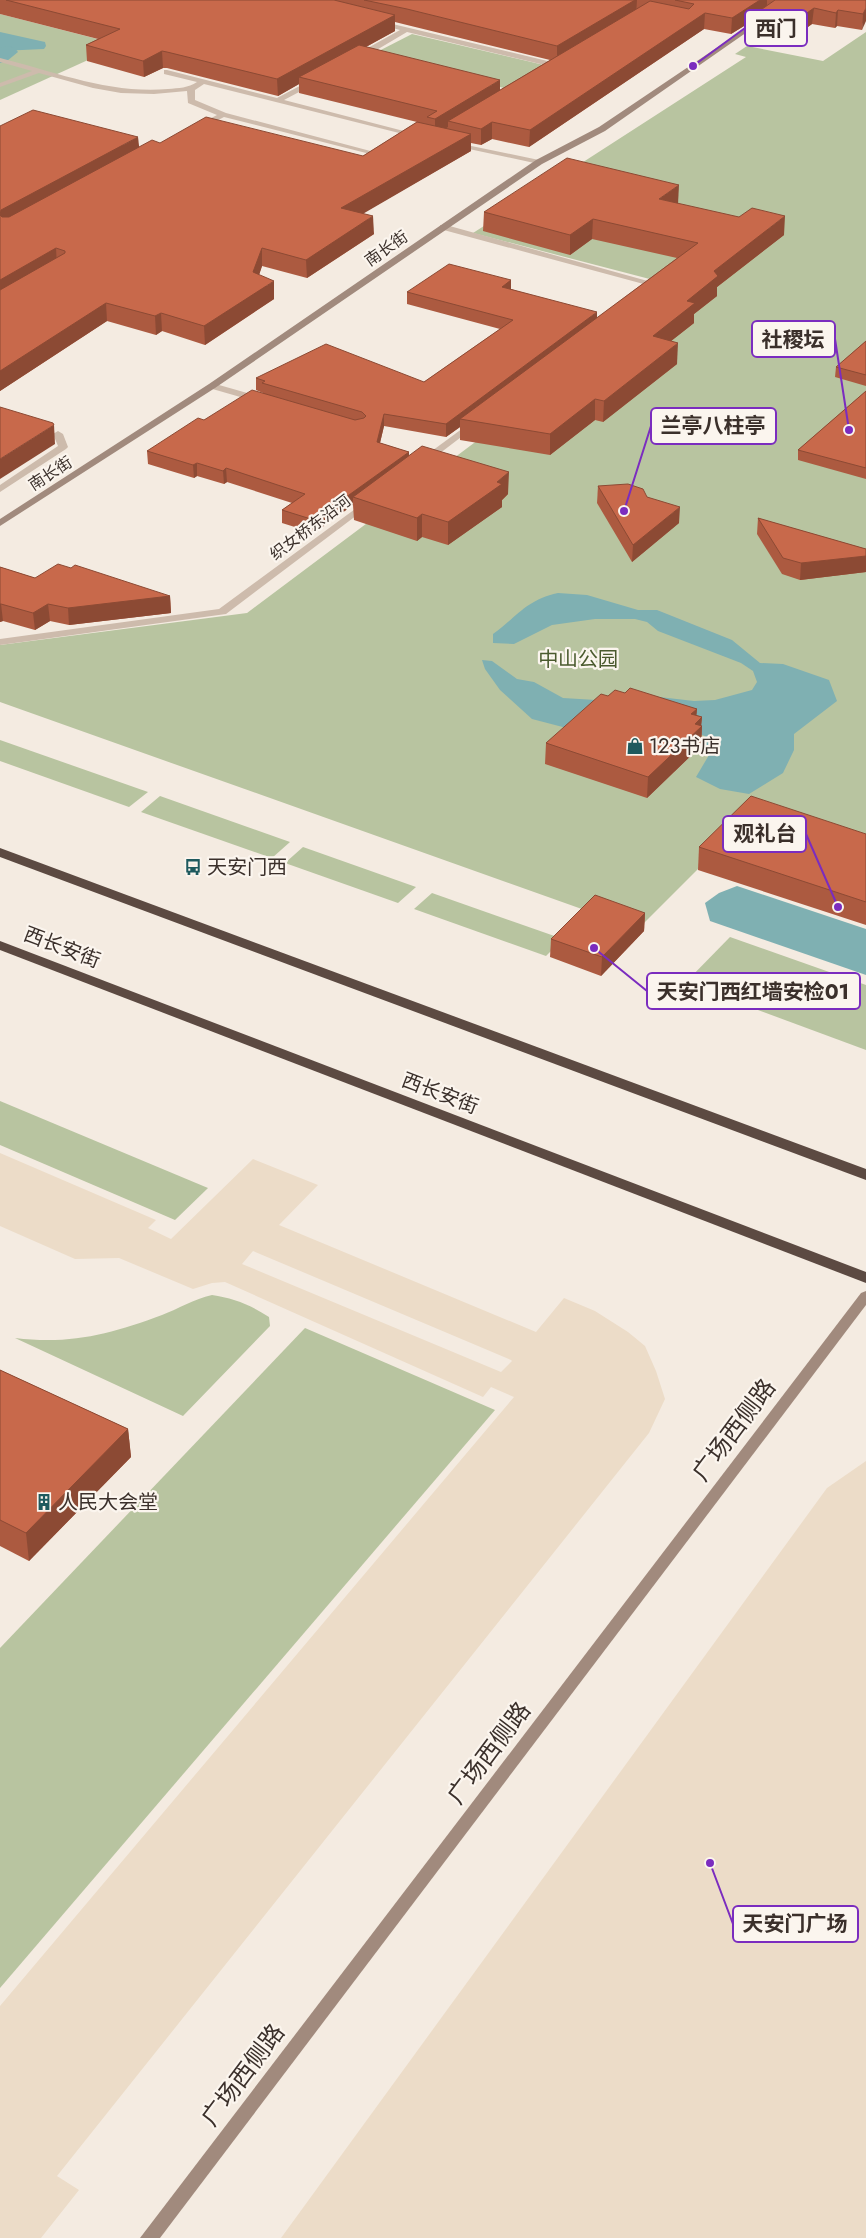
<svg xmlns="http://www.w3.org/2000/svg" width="866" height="2238" font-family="Jost,'Noto Sans SC',sans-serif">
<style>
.green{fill:#b8c4a0}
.plaza{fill:#ecdcc8;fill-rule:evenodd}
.water{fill:#7fb0b2}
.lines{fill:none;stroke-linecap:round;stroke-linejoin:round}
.canal{fill:#7fb0b2;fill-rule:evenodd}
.lane{fill:#cdbbac;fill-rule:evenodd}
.secondary{fill:#a18a7d;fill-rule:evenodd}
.highway{fill:#5c4a42;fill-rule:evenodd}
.wall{fill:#ac5a40;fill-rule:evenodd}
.shaded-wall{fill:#8c4a34}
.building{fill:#c8694b;stroke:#8c4a34}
.labels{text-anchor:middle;stroke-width:4.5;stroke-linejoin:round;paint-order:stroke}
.far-street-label{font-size:16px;fill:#3b302b;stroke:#fbf5ee}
.park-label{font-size:20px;fill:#4a5a2e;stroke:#fbf5ee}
.poi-label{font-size:20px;fill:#3b302b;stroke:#fbf5ee;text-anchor:start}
.street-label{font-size:20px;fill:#3b302b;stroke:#fbf5ee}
.near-street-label{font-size:24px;fill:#3b302b;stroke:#fbf5ee}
.leader{fill:none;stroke:#7b2cbf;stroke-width:2}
.callout-dot{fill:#7b2cbf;stroke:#fbf5ee;stroke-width:2}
.callout{fill:#fbf5ee;stroke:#7b2cbf;stroke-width:2}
.callout-label{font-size:21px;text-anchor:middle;font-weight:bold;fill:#3b302b}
</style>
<rect width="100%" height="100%" fill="#f4ebe1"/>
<g class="green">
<polygon points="0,14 121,45 0,100"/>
<polygon points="866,32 866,857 749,818 638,929 0,702 0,645 247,613 645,315 665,283 473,233 746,57 735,54 747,46 823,61"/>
<polygon points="412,34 544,65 504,88 371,55"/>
<polygon points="0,740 148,792 129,807 0,761"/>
<polygon points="160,796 290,842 272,858 141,812"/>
<polygon points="303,847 416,887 398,903 285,863"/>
<polygon points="432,893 563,939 546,956 414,909"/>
<polygon points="730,937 866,985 866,1050 685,983"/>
<polygon points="0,1101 208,1188 175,1220 0,1145"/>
<path d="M212 1295C233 1298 251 1305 269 1317L270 1326 183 1416 15 1338C70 1345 111 1334 162 1315 178 1309 194 1299 212 1295Z"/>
<polygon points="305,1328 495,1410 0,1988 0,1648"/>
</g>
<g class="plaza">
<path d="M0 1153 156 1220 148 1228 171 1239 253 1159 318 1185 279 1225 536 1332 564 1298 595 1311 628 1332 645 1346 656 1371 665 1399 649 1433 57 2176 79 2190 41 2238H0V2006L514 1397 491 1387 483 1397 225 1282 212 1283 193 1289 119 1258 75 1259 0 1226ZM253 1251 511 1360 512 1361 501 1372 242 1264Z"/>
<polygon points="866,1461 866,2238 281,2238 827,1488"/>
</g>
<g class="water">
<polygon points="0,32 45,42 46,46 44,49 0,51"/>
<path d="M558 593 587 595 638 610H657L732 640 760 663 783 664 829 680 837 701 794 734V750L783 773 749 794 720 789 696 777 709 755 706 745 699 743 705 736 696 733 578 731 532 719 500 690 485 669 482 660 492 661 517 679 534 682 563 698 596 700 642 695 694 701 715 700 752 690 757 682 753 671 741 663 658 631 647 622 635 619H595L552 625 514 644 493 643V634C518 616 526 600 558 593Z"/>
<polygon points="737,886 866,929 866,975 710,921 705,903 719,893"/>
</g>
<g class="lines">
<polygon class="canal" points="8,46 15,48 18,52 7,61 0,63 0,48"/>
<g class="lane">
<polygon points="380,21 560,64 561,66 557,68 407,32 363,58 357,58 357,54 400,30 378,24 377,23"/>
<path d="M0 58C56 72 109 94 168 89 179 88 188 88 197 82L164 74V70H167L277 98 313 79H316V83L284 100 423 136 419 138 204 84 195 90V100L226 113 378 153 374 155 224 117 201 129 197 127 198 125 217 115 188 103 187 91 154 94 121 93 93 88 39 73 0 87V83L32 71 0 62Z"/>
<polygon points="452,142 539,160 543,162 539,164 455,146 451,144"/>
<polygon points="440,225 446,225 662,285 652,288 651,286 440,229"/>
<polygon points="212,383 261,397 262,399 258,402 209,388 208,386"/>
<polygon points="474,420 479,423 477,425 427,463 421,463 421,459"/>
<polygon points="58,431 63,434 68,447 66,449 0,492 0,485 58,446 53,434"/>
<polygon points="366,501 369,502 369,506 226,614 0,645 0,639 219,609"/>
</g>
<g class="secondary">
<polygon points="755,22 760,23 605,131 542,164 215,388 0,526 0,519 209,384 536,160 599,127"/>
<polygon points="866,1291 866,1305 160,2238 140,2238 861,1293"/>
</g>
<g class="highway">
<polygon points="0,848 866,1169 866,1180 0,857"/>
<polygon points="0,941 866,1272 866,1283 0,950"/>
</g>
</g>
<g class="wall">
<path d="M0 0H866L862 30 837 26 835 28 812 24 783 45 744 37V26L731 34 704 29 529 147 492 139 481 145 471 143V151L363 213 374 234 307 278 262 266 259 275 274 299 205 345 162 331 156 335 107 321 0 391V126L139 147 160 143 363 156 417 122 299 93V84L278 96 167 68H163L144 77 87 61 86 45 98 39 0 14ZM395 22 407 25 550 60 500 90 366 47 395 31Z"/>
<polygon points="678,204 784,235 717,287 717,296 694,314 694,323 671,341 677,364 603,422 595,420 550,455 460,440 460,427 446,437 384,426 380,443 409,452 409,456 508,494 502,500 502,507 448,545 422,537 417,541 354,520 353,505 314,533 282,523 282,510 292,503 227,482 224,484 197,476 194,478 148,464 147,451 204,420 263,393 256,390 256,378 424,382 500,329 407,304 407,292 511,280 511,289 597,318 677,258 592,239 570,255 483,231 484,212"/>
<polygon points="866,341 866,386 835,377 836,367"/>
<polygon points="866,391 866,479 798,460 798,450"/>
<polygon points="598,486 647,497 679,523 632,562 597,503"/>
<polygon points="758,518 866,549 866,572 800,580 782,574 757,534"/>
<polygon points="0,567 35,578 170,596 171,613 69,625 50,621 35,630 3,621 0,622"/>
<polygon points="625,693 697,709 696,715 702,717 701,726 702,726 701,746 647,798 545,764 546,743 608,696"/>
<polygon points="866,834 866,925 698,870 699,847"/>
<polygon points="645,913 644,931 601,976 550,957 551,939"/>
<polygon points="0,1370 128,1429 131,1457 29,1561 0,1546"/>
</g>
<g class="shaded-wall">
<polygon points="635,0 637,0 636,15 557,62 557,46"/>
<polygon points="760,0 767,0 767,10 745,21 744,26 731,34 732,18"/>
<polygon points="814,8 812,24 783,45 784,29"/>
<polygon points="866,8 866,21 862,30 863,14"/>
<polygon points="838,10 837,26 835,28 836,13"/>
<polygon points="705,13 704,29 529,147 530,130"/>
<polygon points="395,15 395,31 307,79 299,77 299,84 278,96 277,79"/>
<polygon points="162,51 163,68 144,77 143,61"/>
<polygon points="500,80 500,96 448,121 448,127 435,135 435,119"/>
<polygon points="492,122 492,139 481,145 481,129"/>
<polygon points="471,134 471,151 342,226 341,208"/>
<polygon points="138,137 140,154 3,227 0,215 1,210"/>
<polygon points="679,185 678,204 659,199"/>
<polygon points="373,216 374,234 307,278 306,260"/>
<polygon points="785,216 784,235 717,287 717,296 694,314 694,323 652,356 653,336 687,301 714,271"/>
<polygon points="593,219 592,239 570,255 570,235"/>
<polygon points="56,248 57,266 0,300 0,280"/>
<polygon points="262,248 262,266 254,290 253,272"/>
<polygon points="511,280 511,293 502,287"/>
<polygon points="274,281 274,299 205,345 204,326"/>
<polygon points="106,303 107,321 0,391 0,371"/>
<polygon points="597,312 597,325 460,419 460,427 446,437 446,424"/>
<polygon points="161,313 162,331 156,335 155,316"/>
<polygon points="678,343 677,364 603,422 604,401"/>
<polygon points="595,399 595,420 550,455 550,434"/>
<polygon points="384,414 384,426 377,455 377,442"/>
<polygon points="54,425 55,444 0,479 0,459"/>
<polygon points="409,452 409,465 353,497 353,505 314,533 314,520"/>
<polygon points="197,463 197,476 194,478 193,465"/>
<polygon points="226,468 227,482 224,484 223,471"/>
<polygon points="509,472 508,494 502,500 502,507 448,545 448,522"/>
<polygon points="680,507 679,523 632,562 633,545"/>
<polygon points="422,514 422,537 417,541 417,518"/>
<polygon points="866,556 866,572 800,580 801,563"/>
<polygon points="170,596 171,613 69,625 68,608"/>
<polygon points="0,604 1,604 3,621 0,622"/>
<polygon points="48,604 50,621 35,630 33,613"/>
<polygon points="697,709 696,722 702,717 701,727 702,726 701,746 647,798 648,777 691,714"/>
<polygon points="645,913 644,931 601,976 602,957"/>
<polygon points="128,1429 131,1457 29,1561 26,1533"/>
</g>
<g class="building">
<polygon points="6,0 334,0 395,15 277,79 167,52 162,51 143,61 86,45 120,29"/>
<polygon points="364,0 635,0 557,46 407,9"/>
<polygon points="675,0 760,0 732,18 705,13 530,130 492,122 481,129 448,121 650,1 689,9 694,4"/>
<polygon points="775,0 866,0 866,8 863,14 838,10 836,13 814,8 784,29 745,21"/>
<polygon points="359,45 500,80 435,119 427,117 437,111 299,77"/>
<polygon points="33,110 138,137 1,210 0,215 2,217 9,217 152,140 160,143 206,117 363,156 417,122 471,134 341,208 373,216 306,260 262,248 253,272 274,281 204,326 161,313 155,316 106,303 0,371 0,290 65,253 65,251 56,248 0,280 0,126"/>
<polygon points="567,158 679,185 659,199 739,217 752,208 785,216 714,271 718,276 687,301 695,303 653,336 678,343 604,401 595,399 550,434 460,419 698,243 593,219 570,235 484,212"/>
<polygon points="449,264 511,280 502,287 597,312 446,424 384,414 377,442 409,452 314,520 282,510 305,494 226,468 223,471 197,463 193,465 147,451 198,418 204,420 252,390 355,420 364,418 366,416 362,412 262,383 265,381 256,378 326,344 424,382 513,320 407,292"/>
<polygon points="866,341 866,375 836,367"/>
<polygon points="866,391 866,468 798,450"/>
<polygon points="0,407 53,423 54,425 0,459"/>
<polygon points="422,446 509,472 497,482 502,484 448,522 422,514 417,518 353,497"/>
<polygon points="628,484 643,489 647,497 680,507 633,545 598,486"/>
<polygon points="758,518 866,549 866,556 801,563 783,558"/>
<polygon points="58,564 71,568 75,565 170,596 68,608 48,604 33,613 1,604 0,604 0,567 35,578"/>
<polygon points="630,688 697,709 691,714 702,717 695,724 702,726 648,777 546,743 601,694 608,696 615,690 625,693"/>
<polygon points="751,796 866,834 866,902 699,847"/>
<polygon points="595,895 645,913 602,957 551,939"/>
<polygon points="0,1370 128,1429 26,1533 0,1520"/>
</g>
<defs>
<g id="shop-bare" transform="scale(1.35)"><path d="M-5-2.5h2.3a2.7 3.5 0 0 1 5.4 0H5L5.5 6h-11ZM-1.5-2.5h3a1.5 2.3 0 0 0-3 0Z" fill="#1f5a5e" stroke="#fbf5ee" stroke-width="2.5" paint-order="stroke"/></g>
<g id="bus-bare" transform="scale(1.35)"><path d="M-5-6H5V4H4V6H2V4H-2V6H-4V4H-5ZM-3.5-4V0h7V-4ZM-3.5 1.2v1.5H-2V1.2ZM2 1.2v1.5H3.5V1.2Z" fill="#1f5a5e" stroke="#fbf5ee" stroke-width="2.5" paint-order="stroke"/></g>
<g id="building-bare" transform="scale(1.35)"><path d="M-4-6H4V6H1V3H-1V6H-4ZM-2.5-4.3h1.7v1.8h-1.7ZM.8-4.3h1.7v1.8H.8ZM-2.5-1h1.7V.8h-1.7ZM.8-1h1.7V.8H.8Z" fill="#1f5a5e" stroke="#fbf5ee" stroke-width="2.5" paint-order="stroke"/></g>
</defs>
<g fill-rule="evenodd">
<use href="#shop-bare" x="635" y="746"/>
<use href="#bus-bare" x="193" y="867"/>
<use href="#building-bare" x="44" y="1502"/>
</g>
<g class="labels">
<g class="far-street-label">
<text transform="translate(386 248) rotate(-35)" y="6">南长街</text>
<text transform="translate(50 473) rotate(-33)" y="6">南长街</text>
<text transform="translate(310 527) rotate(-37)" y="6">织女桥东沿河</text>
</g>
<g class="park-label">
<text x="578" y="666">中山公园</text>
</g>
<g class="poi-label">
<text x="649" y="753">123书店</text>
<text x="207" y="874">天安门西</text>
<text x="58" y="1509">人民大会堂</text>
</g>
<g class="street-label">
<text transform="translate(62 947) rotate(21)" y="7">西长安街</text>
<text transform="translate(440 1093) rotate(21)" y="7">西长安街</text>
</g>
<g class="near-street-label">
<text transform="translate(734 1430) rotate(-53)" y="8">广场西侧路</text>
<text transform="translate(489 1753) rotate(-53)" y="8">广场西侧路</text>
<text transform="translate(243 2075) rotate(-53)" y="8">广场西侧路</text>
</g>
</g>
<path class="leader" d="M693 66L745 28M849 430L835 339M624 511L651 426M838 907L806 834M594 948L647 991M710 1863L733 1924"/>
<g class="callout-dot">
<circle cx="693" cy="66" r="5"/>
<circle cx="849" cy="430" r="5"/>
<circle cx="624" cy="511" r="5"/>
<circle cx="838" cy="907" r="5"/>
<circle cx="594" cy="948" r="5"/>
<circle cx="710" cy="1863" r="5"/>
</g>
<g class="callout">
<rect x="745" y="10" width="62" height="36" rx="5"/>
<rect x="752" y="321" width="83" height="36" rx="5"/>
<rect x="651" y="408" width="125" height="36" rx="5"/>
<rect x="723" y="816" width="83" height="36" rx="5"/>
<rect x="647" y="973" width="213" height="36" rx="5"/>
<rect x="733" y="1906" width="125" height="36" rx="5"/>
</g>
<g class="callout-label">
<text x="776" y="36">西门</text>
<text x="793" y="347">社稷坛</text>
<text x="713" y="433">兰亭八柱亭</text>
<text x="765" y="841">观礼台</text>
<text x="753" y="999">天安门西红墙安检01</text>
<text x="795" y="1931">天安门广场</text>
</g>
</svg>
